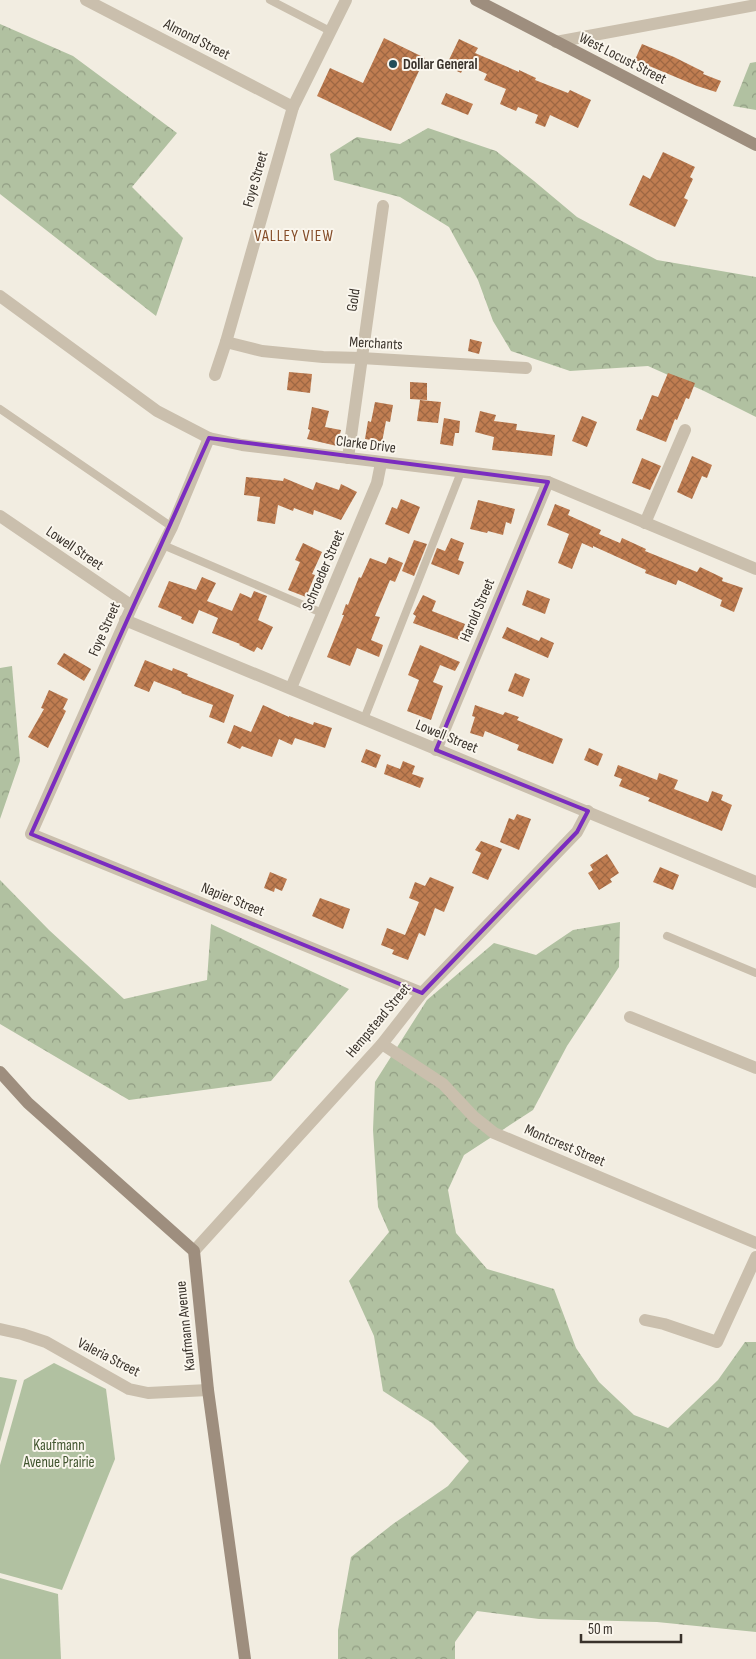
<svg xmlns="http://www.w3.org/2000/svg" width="756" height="1659" font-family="'Sofia Sans Condensed',sans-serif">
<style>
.green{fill:#b1c1a1}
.forest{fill:url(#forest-crowns)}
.building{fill:url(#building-cross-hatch)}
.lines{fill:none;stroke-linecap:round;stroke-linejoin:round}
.lane{stroke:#cabfad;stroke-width:8}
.street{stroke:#cabfad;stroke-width:12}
.secondary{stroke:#9e8e7e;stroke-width:12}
.marked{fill:none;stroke:#7b2cbf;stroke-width:4;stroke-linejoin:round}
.poi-dot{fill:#224d59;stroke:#faf6ed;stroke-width:2}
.labels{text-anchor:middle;stroke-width:4;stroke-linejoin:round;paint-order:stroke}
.street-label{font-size:15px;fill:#39322b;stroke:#faf6ed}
.poi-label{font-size:15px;font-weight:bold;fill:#39322b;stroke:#faf6ed;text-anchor:start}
.park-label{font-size:15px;fill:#425630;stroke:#faf6ed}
.neighbourhood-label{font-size:16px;letter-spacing:1px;fill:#844c28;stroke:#faf6ed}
</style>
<defs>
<pattern id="forest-crowns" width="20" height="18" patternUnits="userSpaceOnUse" patternTransform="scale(1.25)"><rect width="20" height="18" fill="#b1c1a1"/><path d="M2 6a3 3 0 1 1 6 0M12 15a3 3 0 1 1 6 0" fill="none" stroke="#919d83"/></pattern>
<pattern id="building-cross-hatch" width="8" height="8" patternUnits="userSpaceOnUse" patternTransform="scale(1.25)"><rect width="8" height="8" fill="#c07d51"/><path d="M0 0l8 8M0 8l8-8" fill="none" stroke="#9d6743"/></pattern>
</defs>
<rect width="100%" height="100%" fill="#f2ede1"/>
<g class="green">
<polygon points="54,1363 106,1389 115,1459 62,1590 0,1573 0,1465 24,1380"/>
<polygon points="0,1377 17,1380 0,1442"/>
<polygon points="0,1578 58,1594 61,1659 0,1659"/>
</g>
<g class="forest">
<polygon points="0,24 73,56 177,133 132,187 183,238 156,316 0,194"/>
<polygon points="756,62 756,110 733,106 750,63"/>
<polygon points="428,128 496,151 534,181 577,217 657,260 756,277 756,417 704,391 648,366 570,371 511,351 493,321 478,280 449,227 400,197 334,180 330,154 357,137 400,144"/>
<polygon points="12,666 20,761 0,819 0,668"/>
<polygon points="0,880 49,930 124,999 207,980 211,924 349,989 271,1081 129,1100 0,1024"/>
<polygon points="620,922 619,967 567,1046 533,1110 464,1155 448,1190 456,1233 487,1269 554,1289 576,1348 599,1382 634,1415 668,1428 718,1380 745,1342 756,1342 756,1632 657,1622 539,1619 477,1611 455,1642 455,1659 338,1659 338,1630 351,1557 393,1524 448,1486 469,1461 432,1423 383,1391 374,1336 349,1281 389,1232 378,1207 373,1130 375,1082 427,1000 494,943 536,955 573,930"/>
</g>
<g class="building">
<polygon points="384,38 425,58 391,131 317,96 330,68 363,83"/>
<polygon points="459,39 478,48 475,53 519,72 519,70 536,78 535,80 568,93 570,90 591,100 578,128 550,115 545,127 535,123 538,115 518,107 516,111 500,104 506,89 484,80 487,74 465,64 461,73 446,66"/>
<polygon points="642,44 674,57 704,72 703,74 721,81 716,92 697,86 635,60"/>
<polygon points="446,93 473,104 468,115 441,104"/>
<polygon points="663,152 695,167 690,177 693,179 684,198 688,200 675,227 629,205 643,175 650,179"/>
<polygon points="470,339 482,342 479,354 468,351"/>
<polygon points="289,372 312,374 310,393 287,390"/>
<polygon points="668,373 695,383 689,399 686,398 677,420 675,419 666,442 636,430 640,419 642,420 652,395 658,397"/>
<polygon points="410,382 427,383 427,400 410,399"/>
<polygon points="420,400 441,402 438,423 417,421"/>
<polygon points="375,402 393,405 390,422 386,421 382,442 365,439 368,421 371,422"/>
<polygon points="312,407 329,411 325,427 341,430 337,446 307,439 310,430 308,429"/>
<polygon points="480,411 496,415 494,421 517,424 516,430 555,435 552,456 492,450 494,437 475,432"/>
<polygon points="582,416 597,422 587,447 572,441"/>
<polygon points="444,418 460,421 459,433 455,433 453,446 440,444"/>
<polygon points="692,456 712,465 707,478 702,476 692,499 677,492"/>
<polygon points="642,458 661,466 650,490 632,483"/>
<polygon points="246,477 283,481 284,478 313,490 316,482 339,490 341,484 357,492 341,520 314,510 313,515 294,508 293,511 278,505 275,524 257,521 260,497 244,495"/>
<polygon points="401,499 420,507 409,534 385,524 392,507 397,509"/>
<polygon points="478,500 515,509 511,524 506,522 503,535 488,531 487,533 470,529"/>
<polygon points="555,504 570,510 568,515 601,530 599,534 620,543 622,538 646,549 645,551 697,572 700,567 723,578 722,581 743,588 734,612 720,606 722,600 678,580 676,585 645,573 646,570 593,546 593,548 582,543 572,569 558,563 569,534 547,525"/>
<polygon points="451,538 464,543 458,560 464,562 459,575 431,564 437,548 445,551"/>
<polygon points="414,540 427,544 414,576 402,571"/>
<polygon points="303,543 322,552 312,574 315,575 306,597 288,590 300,562 295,560"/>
<polygon points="389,557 403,563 395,582 390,580 375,616 380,617 371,640 383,645 379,657 357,648 350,666 327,657 344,615 342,615 346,604 348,605 359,577 361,578 370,558 386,564"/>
<polygon points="202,577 216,583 207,601 232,611 240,593 251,598 254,591 267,596 258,620 273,627 262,650 257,647 254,652 239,645 240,644 212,633 218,618 199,610 193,624 181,619 182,617 158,607 169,581 196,590"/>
<polygon points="527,590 550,599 545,614 522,605"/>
<polygon points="423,595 436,601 432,611 465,624 459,640 413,623 416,616 413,614"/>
<polygon points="507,627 539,641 541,637 554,643 548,658 502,638"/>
<polygon points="420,645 460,662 455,671 440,665 433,682 443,686 431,720 407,711 419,680 408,675"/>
<polygon points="64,653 91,669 84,681 57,664"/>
<polygon points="145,660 172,671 173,668 188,674 187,676 234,695 224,723 209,717 213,705 181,693 182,692 154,681 149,692 134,686"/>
<polygon points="515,673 530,679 523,697 508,691"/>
<polygon points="49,690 68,699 63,709 66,711 48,748 28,737 44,709 41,708"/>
<polygon points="263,705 289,717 289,716 313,725 314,722 332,728 325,748 295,738 292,745 279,739 272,757 242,746 240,749 227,743 234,725 251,732"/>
<polygon points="475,705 503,715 505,712 519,717 517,720 563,739 553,764 517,750 519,745 485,731 483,737 470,733 475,717 472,716"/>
<polygon points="589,748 603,754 598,766 584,760"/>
<polygon points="366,749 381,755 376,768 361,762"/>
<polygon points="403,761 415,766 412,774 424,778 420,788 384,774 387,764 400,769"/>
<polygon points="618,765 657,780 659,773 678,780 674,789 708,802 712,791 723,795 721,800 732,805 722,831 648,801 650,798 619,786 622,779 614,776"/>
<polygon points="517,814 531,819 519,850 500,842 509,818 514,820"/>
<polygon points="481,841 502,849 488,880 472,873 481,853 475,850"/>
<polygon points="607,854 619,873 610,879 612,882 599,890 588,873 593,870 590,865"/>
<polygon points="660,867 679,875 673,890 653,882"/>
<polygon points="270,872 287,879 282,891 275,888 274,892 264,888"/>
<polygon points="430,877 454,887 444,912 435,908 425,936 419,933 408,960 392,954 394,950 381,945 387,928 405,935 419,902 409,898 415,882 425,886"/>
<polygon points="320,898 350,909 343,929 312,916"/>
</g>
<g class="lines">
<g class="lane">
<polyline points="270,0 330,31"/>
<polyline points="0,409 172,527"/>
<polyline points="163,545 322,613"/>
<polyline points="364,719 461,472"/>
<polyline points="667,936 756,973"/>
</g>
<g class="street">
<polyline points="86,0 293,107"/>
<polyline points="556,42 756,5"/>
<polyline points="0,296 157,411 209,438 242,445 548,482 756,569"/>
<polyline points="226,342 262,351 323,357 361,358 526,368"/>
<polyline points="215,375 226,342 293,107 346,0"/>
<polyline points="209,438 172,527 132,606 31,834 422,993"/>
<polyline points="348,458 383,206"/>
<polyline points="0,516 132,606"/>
<polyline points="645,523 685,430"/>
<polyline points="125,620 756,882"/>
<polyline points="291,688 377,483 381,463"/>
<polyline points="436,750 548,482"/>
<polyline points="630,1017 756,1068"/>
<polyline points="382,1044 443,1084 474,1117 494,1133 756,1243"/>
<polyline points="194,1251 382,1044 422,993 577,832 588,811"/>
<polyline points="645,1320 664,1324 717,1342 756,1257"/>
<polyline points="0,1329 22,1334 46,1342 129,1389 148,1393 208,1390"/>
</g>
<g class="secondary">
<polyline points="476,0 756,145"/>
<polyline points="0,1072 28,1103 194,1251 208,1390 245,1659"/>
</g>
</g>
<path class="marked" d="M209 438 548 482 436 750 588 811 577 832 422 993 31 834Z"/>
<circle class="poi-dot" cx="393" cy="64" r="5"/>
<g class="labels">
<g class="street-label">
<text transform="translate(197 39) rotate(27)" y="5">Almond Street</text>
<text transform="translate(623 58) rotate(27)" y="5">West Locust Street</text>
<text transform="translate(255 179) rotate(-74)" y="5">Foye Street</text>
<text transform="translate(353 300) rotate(-82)" y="5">Gold</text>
<text transform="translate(376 343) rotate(3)" y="5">Merchants</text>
<text transform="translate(366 444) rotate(7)" y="5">Clarke Drive</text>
<text transform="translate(75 548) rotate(34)" y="5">Lowell Street</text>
<text transform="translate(323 570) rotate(-67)" y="5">Schroeder Street</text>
<text transform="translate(477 610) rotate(-67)" y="5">Harold Street</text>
<text transform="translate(104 629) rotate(-66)" y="5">Foye Street</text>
<text transform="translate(447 736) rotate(22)" y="5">Lowell Street</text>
<text transform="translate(233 899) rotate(22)" y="5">Napier Street</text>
<text transform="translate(378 1020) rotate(-50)" y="5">Hempstead Street</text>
<text transform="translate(565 1145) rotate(23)" y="5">Montcrest Street</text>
<text transform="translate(185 1326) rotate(-96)" y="5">Kaufmann Avenue</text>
<text transform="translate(109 1357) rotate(27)" y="5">Valeria Street</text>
</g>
<g class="poi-label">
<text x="403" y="69">Dollar General</text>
</g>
<g class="park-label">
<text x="59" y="1450">Kaufmann<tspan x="59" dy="17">Avenue Prairie</tspan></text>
</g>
<g class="neighbourhood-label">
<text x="294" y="241">VALLEY VIEW</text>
</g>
</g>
<path d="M581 1634v8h100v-8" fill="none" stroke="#39322b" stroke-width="2.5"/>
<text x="588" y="1634" font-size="15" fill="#39322b" stroke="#faf6ed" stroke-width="4" paint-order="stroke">50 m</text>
</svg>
